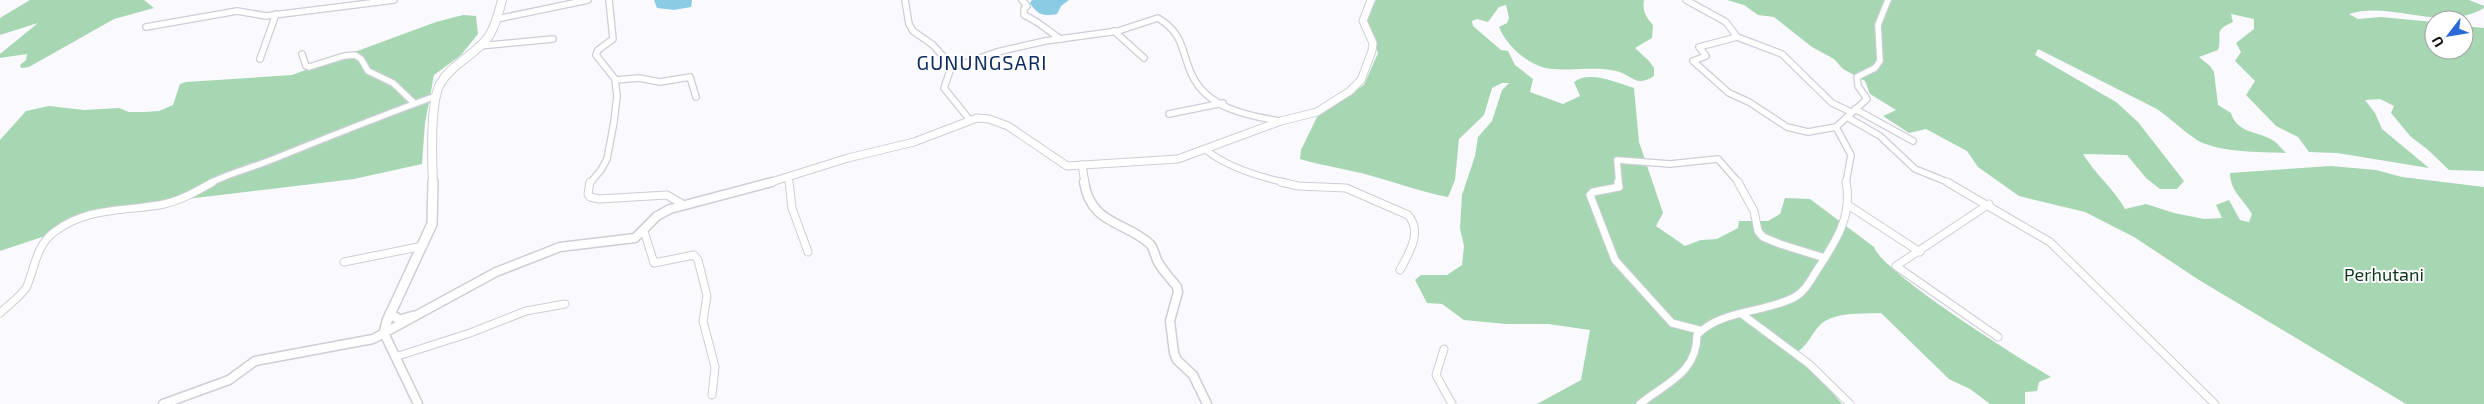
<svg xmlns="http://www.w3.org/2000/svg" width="2484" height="404" font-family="'Exo 2',sans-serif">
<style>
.green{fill:#a7d6b2}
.water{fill:#8bcce4}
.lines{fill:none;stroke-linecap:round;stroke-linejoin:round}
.minor-far1-casing{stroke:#cdced6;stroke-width:8}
.minor-casing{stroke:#cdced6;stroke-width:9}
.tertiary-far1-casing{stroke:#cdced6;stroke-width:9}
.tertiary-casing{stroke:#cdced6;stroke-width:11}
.secondary-far1-casing{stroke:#cdced6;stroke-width:10}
.secondary-casing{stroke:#cdced6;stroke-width:12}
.minor-far1{stroke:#fff;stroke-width:5.5}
.minor{stroke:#fff;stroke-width:7}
.tertiary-far1{stroke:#fff;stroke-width:7}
.tertiary{stroke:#fff;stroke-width:8}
.secondary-far1{stroke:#fff;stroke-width:8}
.secondary{stroke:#fff;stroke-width:9}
.labels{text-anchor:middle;stroke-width:4;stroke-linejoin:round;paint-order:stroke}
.park-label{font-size:18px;fill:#10361d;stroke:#fff}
.quarter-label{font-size:20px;letter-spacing:1px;fill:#0c2a5e;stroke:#fff}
</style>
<rect width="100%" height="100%" fill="#fafafe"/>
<g class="green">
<polygon points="30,0 144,0 154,8 114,19 29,67 21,68 20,65 26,60 27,54 0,58 0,54 38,23 0,35 0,18"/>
<path d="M1376 0H1644C1642 11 1646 17 1653 25L1652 38 1635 48 1649 61 1654 68V76C1635 88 1633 75 1616 71 1592 65 1559 74 1539 66 1522 59 1506 44 1499 27L1507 23 1509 18 1506 5 1499 7 1488 22 1477 19 1472 21 1473 26 1501 50 1508 51 1515 65 1533 79 1530 92 1563 104 1580 96 1574 82C1590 70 1617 83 1634 88L1639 142 1663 213 1656 226 1685 246 1701 240 1717 239 1738 228 1739 221H1768L1780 214 1785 198 1810 199 1874 247C1883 273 2020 359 2051 377L2039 382 2037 391 2025 392V404H1990L1970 389 1949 379 1881 313C1863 314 1841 312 1825 321 1812 329 1810 347 1792 355L1819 377 1842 404H1537L1581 380 1590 330 1548 324H1506L1464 320 1442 304 1427 303 1415 280 1421 275H1447L1462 265 1464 246 1460 228 1462 195 1475 156 1478 137 1492 121 1502 90 1509 83H1502L1492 88 1484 115 1459 139 1455 180 1448 197C1421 192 1398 183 1372 176 1348 169 1323 166 1300 159L1301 150 1317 117 1364 85 1378 53 1367 21Z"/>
<path d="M1727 0H2469L2484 6V8C2443 33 2390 0 2349 14L2358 19 2381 17 2434 22V50H2464V26L2484 28V171L2449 170 2427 149 2411 137 2391 113 2394 106 2380 99 2365 100 2375 113 2382 129 2429 168 2337 153 2309 152 2298 137 2276 126 2246 95 2255 81 2235 61 2241 52 2236 43 2254 29V19L2231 14 2233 22C2212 31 2223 34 2218 50L2199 57 2210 66 2214 72 2218 105 2231 113C2237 134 2259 131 2274 141 2278 144 2282 149 2286 153 2261 152 2214 153 2194 138 2181 129 2170 118 2157 109L2038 49 2035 55 2116 102 2138 122 2184 181 2177 189H2160L2146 178 2127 155 2083 154C2095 174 2114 189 2125 209L2146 204 2174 213 2204 219 2222 218 2216 205 2229 200 2240 220 2249 222 2252 214C2244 200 2230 191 2230 173L2331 166 2376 170 2402 177 2484 187V404H2406L2199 280 2134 237 2085 212 2019 196 1978 167 1967 151 1926 129 1909 133 1883 116 1896 110 1870 94 1865 81 1843 69 1834 59 1812 47 1774 17 1758 15 1744 5Z"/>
<polygon points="463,15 476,16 478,34 461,55 434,75 425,123 422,164 354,179 111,208 45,236 0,251 0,140 26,111 49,106 84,110 119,108 129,112 144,112 159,111 173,105 180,84 186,82 292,75 436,22"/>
</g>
<g class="water">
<polygon points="654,0 692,0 691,7 674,10 657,8"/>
<path d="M1032 0H1069L1061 6 1057 14C1043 17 1037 14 1030 3Z"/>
</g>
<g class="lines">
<g class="minor-far1-casing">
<g id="minor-far1">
<polyline points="905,0 909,24 913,31 933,45 950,64 951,68 944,88 969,119"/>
<path d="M1022 0 1027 6 1024 9V15C1038 21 1048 31 1061 39"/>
<polyline points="1686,0 1726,22 1737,37 1782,54 1832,103 1851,112"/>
<polyline points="497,19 588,0"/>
<polyline points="146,27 237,11 266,16 394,0"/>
<polyline points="1114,31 1144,58"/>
<polyline points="1737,37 1699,47 1706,56 1693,61 1729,93 1749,102 1787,127 1808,132 1836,127"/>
<polyline points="479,46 553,39"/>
<polyline points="302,54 306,66 309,67 344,56 355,55 361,59 368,71 393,83 414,103"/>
<polyline points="260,59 276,14"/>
<path d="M951 68 997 52 1045 41 1118 31 1158 18C1185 35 1180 49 1192 75 1207 108 1248 116 1280 121"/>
<polyline points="616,80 639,78 660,82 690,77 696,97"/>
<polyline points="1855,109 1913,141"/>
<polyline points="1169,114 1223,103"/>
<polyline points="1847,117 1880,136 1915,169 1950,183"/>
<path d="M1206 150C1227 167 1260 177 1287 183"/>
<polyline points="788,178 789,183"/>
<path d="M210 183C230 173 251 168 271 160 326 138 380 116 436 96"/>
<polyline points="590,183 601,170 607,159 614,122 617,96 615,79 596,55 598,50 613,39 609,0"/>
<polyline points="1619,183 1617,160 1670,164 1718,159 1739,183"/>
<polyline points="1846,183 1851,155 1836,127 1867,99 1858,86 1857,77 1875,68 1880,61 1878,25 1888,0"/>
</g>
</g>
<g class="minor-casing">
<g id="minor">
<polyline points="590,182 588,194 590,197 599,199 667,195 684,205"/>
<polyline points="789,182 792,208 808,252"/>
<path d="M1281 182 1298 186 1346 188 1408 215C1423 232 1409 253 1400 270"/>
<polyline points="1618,182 1619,187 1593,192 1590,195 1615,260 1672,323 1699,330"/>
<polyline points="1738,182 1754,211 1758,231 1763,237 1780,244 1825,258"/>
<polyline points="1947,182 2050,242 2215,404"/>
<polyline points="1989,204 1896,266 1998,337"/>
<polyline points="1848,205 1920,252"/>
<polyline points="644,231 654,263 694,255 698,260 707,296 703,321 715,367 712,395"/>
<polyline points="344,262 423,246"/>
<path d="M0 313C8 305 22 296 27 286 35 267 36 246 54 232 89 206 124 212 164 204 182 200 197 191 213 182"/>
<polyline points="1743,315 1809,364 1850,404"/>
<polyline points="1444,349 1436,375 1452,404"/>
<polyline points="395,357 470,333 526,311 565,304"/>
<path d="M1640 404C1666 383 1697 373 1697 335 1720 310 1763 313 1793 298 1805 292 1810 281 1817 270 1835 243 1853 216 1846 182"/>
</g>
</g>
<g class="tertiary-far1-casing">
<g id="tertiary-far1">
<polyline points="1082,165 1085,183"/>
<polyline points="768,183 848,158 914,142 977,118 989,119 1008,126 1067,166 1178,159 1281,121 1317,112 1350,91 1361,80 1372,51 1373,43 1363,21 1371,0"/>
</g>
</g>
<g class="tertiary-casing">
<g id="tertiary">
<path d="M1084 182C1091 225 1125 221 1150 244 1154 248 1155 257 1158 262 1163 271 1171 279 1177 287L1178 292 1170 321 1174 353 1177 360 1193 375 1207 404"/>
<polyline points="384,333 418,404"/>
<polyline points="163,404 229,380 255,361 373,339 496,272 560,247 635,238 657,216 670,209 772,182"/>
</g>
</g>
<g class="secondary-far1-casing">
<path id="secondary-far1" d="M433 183C432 161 430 103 440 84 452 63 476 55 489 36 496 25 499 12 502 0"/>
</g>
<g class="secondary-casing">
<g id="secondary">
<polyline points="390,314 400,320 414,316"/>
<polyline points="384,333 387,321 432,224 433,182"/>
</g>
</g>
<use href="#minor-far1" class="minor-far1"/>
<use href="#minor" class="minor"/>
<use href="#tertiary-far1" class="tertiary-far1"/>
<use href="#tertiary" class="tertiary"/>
<use href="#secondary-far1" class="secondary-far1"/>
<use href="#secondary" class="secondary"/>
</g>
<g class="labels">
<g class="park-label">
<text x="2384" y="281">Perhutani</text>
</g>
<g class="quarter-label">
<text x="982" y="70">GUNUNGSARI</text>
</g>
</g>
<g transform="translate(2449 35) rotate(239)"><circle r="24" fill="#ffffff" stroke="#a0a0a1"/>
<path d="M0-4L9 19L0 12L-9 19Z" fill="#2a69d6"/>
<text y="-8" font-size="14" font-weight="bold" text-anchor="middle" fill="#111114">U</text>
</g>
</svg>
